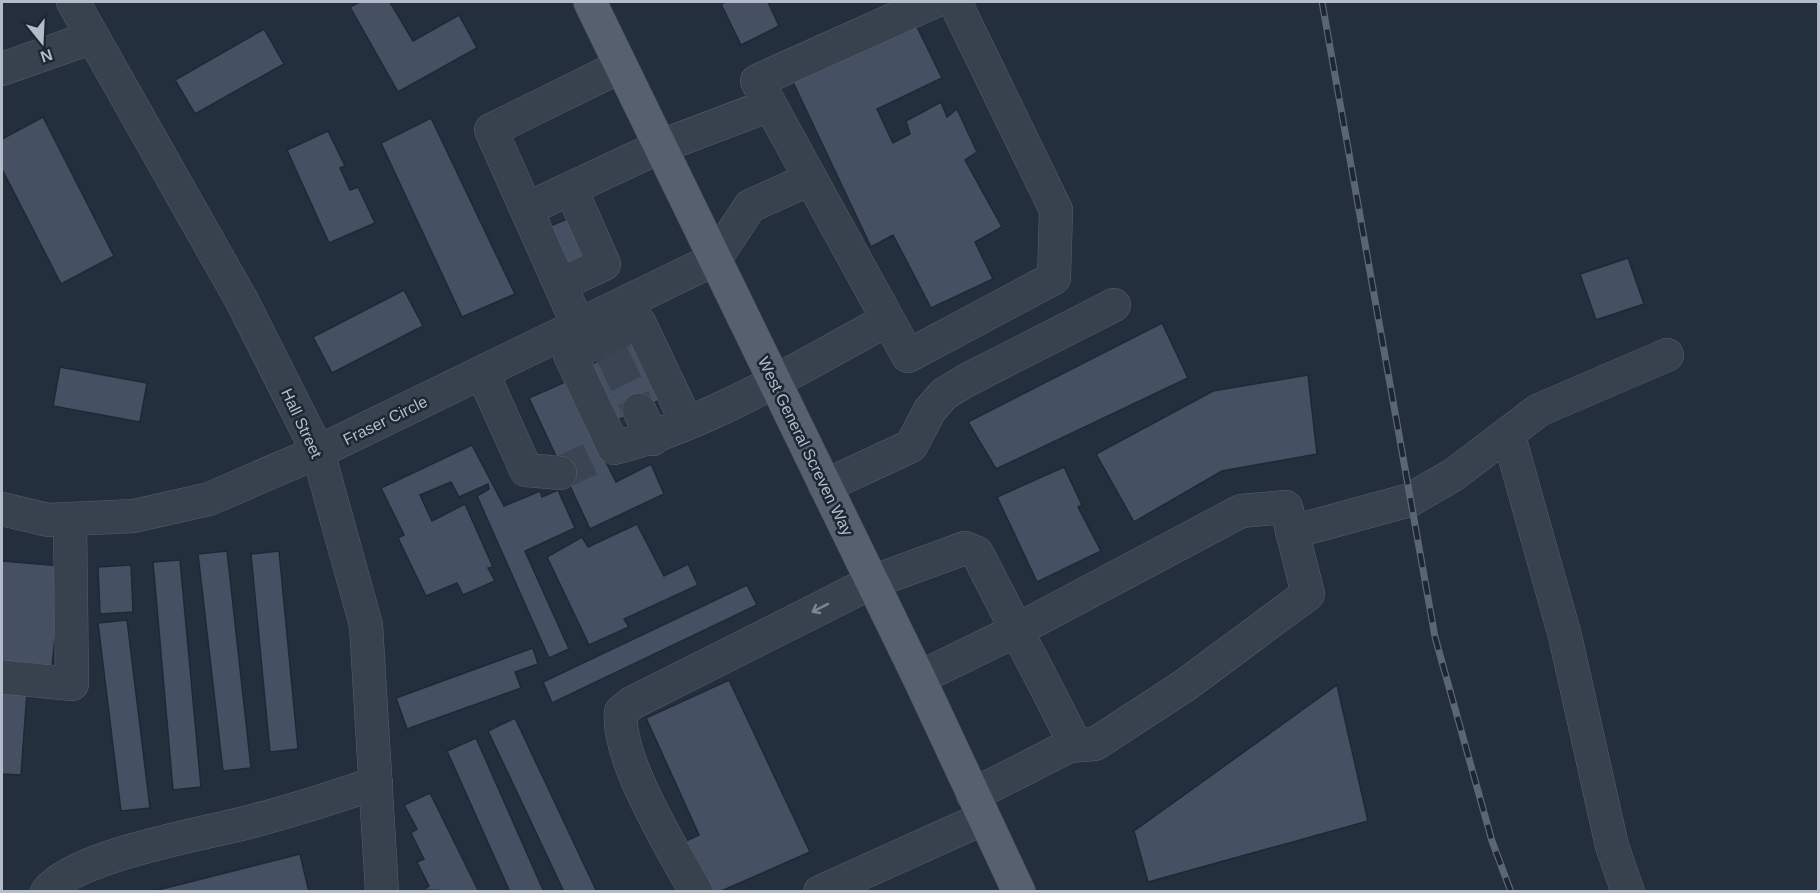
<svg xmlns="http://www.w3.org/2000/svg" width="1820" height="893" font-family="Arial,sans-serif">
<style>
.building{fill:#455162;stroke:#1f2835;stroke-width:1.5}
.lines{fill:none;stroke-linecap:round;stroke-linejoin:round}
.minor-tunnel{stroke:#3a4453;stroke-width:33;stroke-dasharray:33 16;stroke-linecap:butt}
.minor-casing{stroke:#565f6c;stroke-width:34}
.major-casing{stroke:#414a57;stroke-width:34}
.minor{stroke:#38414e;stroke-width:33}
.major{stroke:#56606e;stroke-width:33}
.rail-casing{stroke:#5a6575;stroke-width:7}
.rail{stroke:#1d2633;stroke-width:4.5;stroke-dasharray:14;stroke-linecap:butt}
.oneway{stroke:#7c8592}
.labels{text-anchor:middle;stroke-width:5;stroke-linejoin:round;paint-order:stroke}
.street-label{font-size:16px;fill:#b4bcc9;stroke:#1d2633}
</style>
<rect width="100%" height="100%" fill="#242f3e"/>
<g class="building">
<polygon points="360,2 390,2 413,41 459,15 477,48 398,92 350,7"/>
<polygon points="726,2 768,2 779,26 741,45 721,4"/>
<polygon points="915,23 942,78 877,109 893,143 910,134 906,121 941,102 947,117 957,109 977,152 965,160 1002,227 975,242 993,279 931,308 893,235 871,247 792,80"/>
<polygon points="264,29 284,64 195,114 175,80"/>
<polygon points="43,117 114,256 61,284 2,169 2,139"/>
<polygon points="431,118 515,294 462,317 381,143"/>
<polygon points="328,131 345,166 340,168 350,190 358,187 375,223 329,243 287,150"/>
<polygon points="574,216 594,258 568,270 548,227"/>
<polygon points="1628,258 1644,304 1596,320 1580,274"/>
<polygon points="404,290 423,326 332,373 313,337"/>
<polygon points="1162,323 1188,378 996,469 968,422"/>
<polygon points="637,341 664,398 612,423 584,368"/>
<polygon points="60,367 147,383 140,422 53,406"/>
<polygon points="1308,375 1317,454 1222,471 1134,522 1096,454 1213,391"/>
<polygon points="565,382 616,482 651,464 664,494 590,529 529,398"/>
<polygon points="472,445 504,506 540,491 542,497 558,490 575,528 525,551 569,649 549,658 477,496 489,489 488,484 459,497 451,482 420,495 432,521 465,504 493,567 488,568 495,581 463,595 457,583 426,596 398,538 404,535 381,488"/>
<polygon points="1064,467 1082,505 1078,507 1101,551 1037,582 997,497"/>
<polygon points="637,524 664,576 688,564 698,585 624,619 629,627 589,645 547,557 582,537 588,547"/>
<polygon points="227,551 251,768 223,771 198,554"/>
<polygon points="279,551 298,749 270,752 251,554"/>
<polygon points="180,560 201,787 173,790 153,562"/>
<polygon points="2,561 62,566 52,667 2,662"/>
<polygon points="131,565 133,612 100,614 98,567"/>
<polygon points="747,585 757,605 552,703 543,682"/>
<polygon points="127,620 150,808 121,811 98,623"/>
<polygon points="533,648 538,664 515,672 521,688 407,729 396,698"/>
<polygon points="729,680 810,852 719,892 705,892 680,844 699,835 646,718"/>
<polygon points="1337,685 1368,821 1148,882 1134,831"/>
<polygon points="2,691 27,692 21,775 2,774"/>
<polygon points="515,718 597,892 564,892 488,731"/>
<polygon points="476,738 544,892 510,892 447,751"/>
<polygon points="430,793 479,892 423,890 429,886 417,862 424,859 411,833 417,829 404,805"/>
<polygon points="300,854 309,892 150,892"/>
</g>
<g class="lines">
<g class="minor-tunnel">
<polyline points="612,354 639,410"/>
<polyline points="560,473 604,453"/>
</g>
<g class="minor-casing">
<g id="minor">
<polyline points="73,2 242,301 318,452 366,625 382,892"/>
<polyline points="933,2 757,81 908,356 1054,278 1056,210 955,2"/>
<polyline points="2,69 93,37"/>
<polyline points="527,209 659,147 770,105"/>
<polyline points="561,284 604,264 571,189"/>
<polyline points="578,325 491,130 621,66"/>
<polyline points="482,372 526,470 560,473"/>
<polyline points="639,410 653,439"/>
<path d="M687 423 639 322 570 355 614 448C705 426 804 365 887 320"/>
<polyline points="1508,433 1565,636 1612,846 1628,892"/>
<polyline points="825,486 911,446 930,410 944,394 967,380 1114,305"/>
<polyline points="2,509 48,520 134,516 209,499 318,452 715,259 750,206 810,179"/>
<polyline points="1292,532 1410,500 1453,475 1539,410 1667,355"/>
<polyline points="2,677 72,684 70,519"/>
<polyline points="919,678 1017,630 1241,511 1286,507 1308,594 1184,686 1095,744 1069,746"/>
<path d="M47 892C74 855 205 834 253 821 294 810 335 797 376 783"/>
<path d="M696 892C673 850 616 758 621 712L632 703 872 582 965 548 977 553 1070 734 1069 746 973 795"/>
<polyline points="820,892 984,818"/>
</g>
</g>
<g class="major-casing">
<polyline id="major" points="590,2 919,678 1019,892"/>
</g>
<use href="#minor" class="minor"/>
<use href="#major" class="major"/>
<g class="rail-casing">
<polyline id="rail" points="1322,2 1435,637 1492,841 1511,892"/>
</g>
<use href="#rail" class="rail"/>
</g>
<defs><path id="oneway-shaft" d="M-6 0H5M1.5-3L5.5 0L1.5 3" fill="none" stroke-width="1.6" stroke-linecap="round" stroke-linejoin="round" transform="scale(1.5)"/></defs>
<use class="oneway" href="#oneway-shaft" transform="translate(820 608) rotate(153)"/>
<g class="labels">
<g class="street-label">
<text transform="translate(385 420) rotate(-26)" y="6">Fraser Circle</text>
<text transform="translate(302 423) rotate(65)" y="6">Hall Street</text>
<text transform="translate(806 446) rotate(64)" y="6">West General Screven Way</text>
</g>
</g>
<rect width="1820" height="893" fill="none" stroke="#b4bcc9" stroke-width="6"/>
<g transform="translate(42 42) rotate(162)" stroke="#1d2633" stroke-width="4.5" paint-order="stroke">
<path d="M0-4.5L10 22L0 15L-10 22Z" fill="#b4bcc9"/>
<text y="-9" font-size="16" font-weight="bold" text-anchor="middle" fill="#b4bcc9">N</text>
</g>
</svg>
